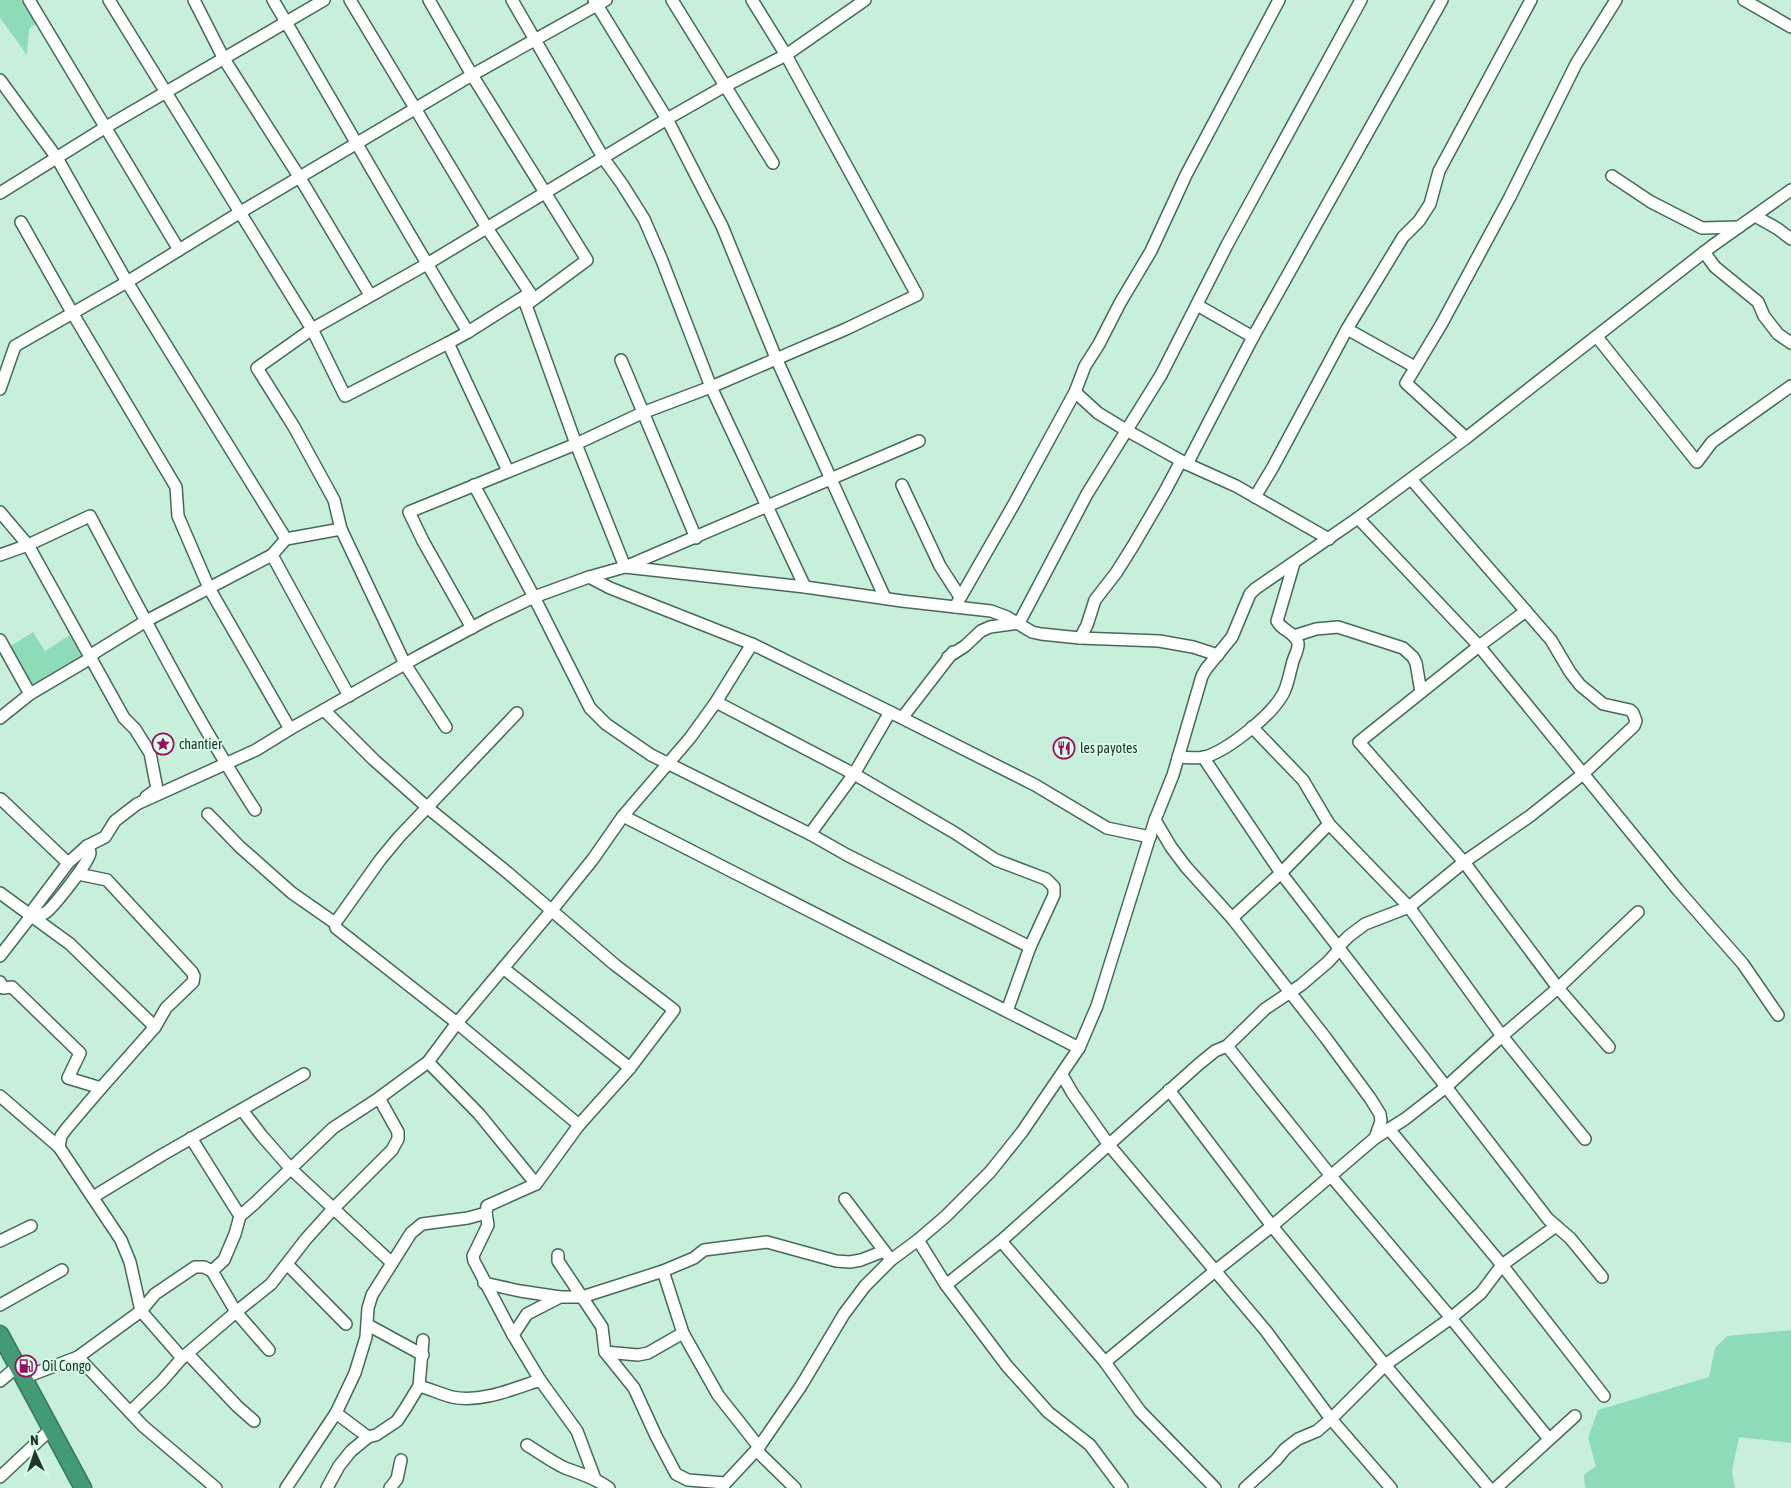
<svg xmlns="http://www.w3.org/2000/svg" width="1791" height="1488" font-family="'Asap Condensed',sans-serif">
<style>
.green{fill:#8edcb7}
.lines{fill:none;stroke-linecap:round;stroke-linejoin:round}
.minor-casing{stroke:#456957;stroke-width:14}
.highway-casing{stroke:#38775a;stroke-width:19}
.minor{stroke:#fff;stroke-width:11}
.highway{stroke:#429b74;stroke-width:16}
.labels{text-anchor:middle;stroke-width:4;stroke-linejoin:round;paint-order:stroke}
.poi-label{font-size:14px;fill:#24332b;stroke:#d5fde8;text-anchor:start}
</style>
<rect width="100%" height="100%" fill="#c8efdb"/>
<g class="green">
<polygon points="0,0 21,0 36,24 29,29 27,55 0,18"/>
<polygon points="33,632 45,651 70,635 82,656 33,686 9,647"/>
<polygon points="1791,1330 1791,1443 1739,1437 1732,1471 1735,1488 1585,1488 1584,1475 1596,1466 1588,1438 1598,1410 1709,1377 1715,1348 1727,1336"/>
</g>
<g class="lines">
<g class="minor-casing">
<g id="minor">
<polyline points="29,0 179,250"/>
<polyline points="109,0 312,329 345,396 448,343"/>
<polyline points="194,0 224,59 300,178 370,295"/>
<path d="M273 0C338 110 401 222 468 332L448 343 508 471"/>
<polyline points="350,0 487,228 530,293 526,305 576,444 625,567 919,441"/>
<polyline points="429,0 472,75 587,260 526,305"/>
<polyline points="512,0 604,159 622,184 644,219 661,258 711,387 805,587"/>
<polyline points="594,0 667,119 722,226 776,358 885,598"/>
<polyline points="672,0 773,163"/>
<polyline points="1744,0 1791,27"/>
<polyline points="0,80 57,158 127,282 286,539"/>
<polyline points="1612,176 1651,202 1702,228 1739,227"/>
<polyline points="0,193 106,127 324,0"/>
<polyline points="1755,216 1778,229 1791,239"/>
<polyline points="21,222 73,314 176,487 178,516 209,588 290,729"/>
<polyline points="1704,252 1715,267 1758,302 1764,316 1778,334 1791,343"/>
<polyline points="1197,305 1253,337"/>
<polyline points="1347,329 1415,367"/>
<polyline points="468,332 530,293"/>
<polyline points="1597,337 1697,462 1712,442 1791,386"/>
<polyline points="621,360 696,538"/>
<polyline points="0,389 15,346 127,282 239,213 472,75 606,0"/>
<polyline points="1075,392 1098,413 1126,430 1187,464 1236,486 1329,539"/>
<polyline points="1466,438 1406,383 1441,325 1510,197 1576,64 1616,0"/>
<polyline points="1187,464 1253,337 1442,0"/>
<polyline points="474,485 534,597 590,708 606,724 651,755 810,834"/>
<polyline points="902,485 940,566 960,597"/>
<polyline points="1255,497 1273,467 1347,329 1403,237 1419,221 1430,204 1439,171 1531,0"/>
<polyline points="0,512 28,545 124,718 135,729 150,753 157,789 146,797"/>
<polyline points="1358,518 1479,646 1678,890 1743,964 1778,1015"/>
<polyline points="341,529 286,539 272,555 349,696"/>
<path d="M0 555 28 545 90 516C143 615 194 716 255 810"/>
<polyline points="589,577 625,567 805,587 902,601 991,611 1007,617 1032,632 1041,634 1080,638 1159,641 1193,647 1218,655"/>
<polyline points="955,607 1014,504 1075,392 1085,366 1099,344 1120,303 1151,251 1186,175 1279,0"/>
<polyline points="1526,611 1479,646 1359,742 1464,862 1558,988 1609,1047"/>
<polyline points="472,628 423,541 409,512 576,444 642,413 711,387 846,329 917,295 786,55 752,0"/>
<polyline points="1294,636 1316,629 1338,627 1403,648 1413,657 1416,663 1421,692"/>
<polyline points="1080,638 1087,625 1095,600 1116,573 1133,546 1164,493 1181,461"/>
<polyline points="0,640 30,694"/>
<polyline points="948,657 965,646 981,631 990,627 1019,623 1087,494 1161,375 1227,245 1361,0"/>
<polyline points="716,702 854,774 810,834 847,855 1030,947"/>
<polyline points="324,710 374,760 428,808 508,873 614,964 674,1010 630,1068 579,1125 536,1184"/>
<polyline points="517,713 399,837 380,860 338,919 335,923 336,928 457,1023 579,1125"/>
<polyline points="0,718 30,694 91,658 94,653 146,621 272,555"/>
<polyline points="902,718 953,652"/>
<polyline points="446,727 405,664 341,529 334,500 294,427 257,368 312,329 427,264 667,119 725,86 786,55 865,0"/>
<polyline points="1252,727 1303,780 1329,824 1409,907 1502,1036 1585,1139"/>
<path d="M1178 757C1186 757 1197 759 1205 757 1228 750 1271 716 1283 694 1288 685 1289 675 1292 665 1293 658 1299 650 1298 643 1295 632 1282 631 1277 621L1294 563"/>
<polyline points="1203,757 1281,873 1548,1219 1570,1238 1602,1277"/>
<polyline points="1,799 68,863"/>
<polyline points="208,814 240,847 292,893 335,923"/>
<polyline points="623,816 1079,1048"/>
<polyline points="1155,820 1171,847 1186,867 1232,918 1325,1037 1370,1098 1380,1114 1381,1121 1375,1138"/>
<polyline points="78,874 107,880 192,972 194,976 193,982 166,1008 155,1027 101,1088 67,1128 61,1136 59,1147 121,1240 130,1262 141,1311 182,1358"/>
<polyline points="0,893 70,944 155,1027"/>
<path d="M29 915C34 915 41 915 45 913 52 909 90 861 90 853 90 851 88 847 87 846"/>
<polyline points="1232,918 1281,873 1329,824"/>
<polyline points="0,956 31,916 29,915 68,863 87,846 105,837 115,821 137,804 256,750 290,729 419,656 490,618 534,597 589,577 610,588 752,644 890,712"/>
<polyline points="503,968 630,1068"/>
<polyline points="0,982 3,988 12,987 80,1053 68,1078 101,1088"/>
<polyline points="1007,1011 1030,947 1054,895 1054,887 1046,879 996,860 955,833 854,774 890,712 1035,785 1107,828 1150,837"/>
<polyline points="1227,1046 1331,1176 1451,1318 1549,1439"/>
<polyline points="1062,1075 1073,1094 1109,1145 1266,1331 1331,1419 1391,1488"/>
<polyline points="1169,1090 1272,1226 1385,1365 1489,1488"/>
<polyline points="0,1096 59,1147"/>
<polyline points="242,1110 262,1136 291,1169 392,1263"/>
<polyline points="1389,1129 1502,1265 1604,1396"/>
<polyline points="191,1138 240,1216"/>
<polyline points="93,1197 162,1155 304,1074"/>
<polyline points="845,1199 888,1256"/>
<polyline points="486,1213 488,1225 473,1256 474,1261 513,1335 540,1380 577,1431 595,1479"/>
<polyline points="918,1240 946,1285 1007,1366 1048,1412 1090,1445 1122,1488"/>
<polyline points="0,1241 31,1226"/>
<polyline points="1001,1241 1105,1362 1140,1411 1215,1488"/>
<polyline points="558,1255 558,1261 602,1327 605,1352 634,1388 656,1436 676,1474 688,1480 725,1483"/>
<polyline points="287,1264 346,1324"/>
<polyline points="663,1271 694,1258 704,1250 767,1242 836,1261 850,1262 861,1260 884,1251"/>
<polyline points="484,1283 520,1291 560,1297 582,1297 663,1271 683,1333 718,1395 759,1447"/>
<polyline points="946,1285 1001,1241 1199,1064 1215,1051 1227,1046 1265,1009 1301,985 1328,962 1337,952 1338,947 1349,936 1365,924 1409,907 1464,862 1530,816 1583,774 1634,726 1636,721 1633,713 1630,710 1603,704 1580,685 1570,672 1551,640 1411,479"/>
<polyline points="0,1305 62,1270"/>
<polyline points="368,1325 423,1355"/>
<polyline points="513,1335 527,1314 560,1297"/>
<polyline points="269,1350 236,1312 271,1284 306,1239 333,1209 392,1150 398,1139 398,1132 379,1098"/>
<polyline points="605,1352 638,1355 648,1353 683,1333"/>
<polyline points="188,1354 237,1406 254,1421"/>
<polyline points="78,1357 141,1311 155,1294 195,1267 204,1267 212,1271"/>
<polyline points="1105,1362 1215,1271 1272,1226 1375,1138 1405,1119 1446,1087 1502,1036 1558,988 1638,912"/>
<polyline points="23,1378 78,1357 143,1426 216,1488"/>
<polyline points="0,1381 18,1366"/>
<path d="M419 1386C430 1389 441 1394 452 1397 481 1403 513 1389 540 1380"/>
<polyline points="130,1412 162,1381 182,1358 236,1312 212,1271 224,1260 235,1234 240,1216 255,1203 333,1128 379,1098 428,1062 457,1023 552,910 593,859 623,816 690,738 716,702 752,644"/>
<polyline points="336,1413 368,1437"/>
<path d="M527 1445C540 1453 552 1462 565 1468 581 1474 595 1478 609 1488"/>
<polyline points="757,1451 795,1488"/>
<polyline points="0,1477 51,1429"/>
<polyline points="286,1488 336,1413 355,1373 366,1337 368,1308 372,1295 411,1233 422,1224 468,1218 486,1213 487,1206 536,1184 479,1114 428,1062"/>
<polyline points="327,1488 339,1466 351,1451 368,1437 376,1435 397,1421 405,1409 419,1386 423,1340"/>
<polyline points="390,1488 397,1479 401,1460"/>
<polyline points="721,1488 759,1447 801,1386 844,1314 865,1286 891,1260 918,1240 946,1216 990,1172 1022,1132 1079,1048 1097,1006 1155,820 1173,775 1202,676 1206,669 1232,637 1250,594 1255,589 1358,518 1466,438 1712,246 1791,190"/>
<polyline points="1245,1488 1276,1460 1285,1449 1298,1439 1317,1431 1331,1419 1385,1365 1451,1318 1481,1293 1502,1265 1556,1226"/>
<polyline points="1496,1488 1575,1416"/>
</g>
</g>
<g class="highway-casing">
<polyline id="highway" points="0,1334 83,1488"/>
</g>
<use href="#minor" class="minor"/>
<use href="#highway" class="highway"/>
</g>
<defs>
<g id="sight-ring" transform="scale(1.125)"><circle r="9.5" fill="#d5fde8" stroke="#990f62" stroke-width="1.5"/><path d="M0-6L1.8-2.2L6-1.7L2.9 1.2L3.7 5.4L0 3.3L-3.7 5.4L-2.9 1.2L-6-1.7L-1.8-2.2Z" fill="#990f62"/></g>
<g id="restaurant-ring" transform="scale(1.125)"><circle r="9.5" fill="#d5fde8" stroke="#990f62" stroke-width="1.5"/><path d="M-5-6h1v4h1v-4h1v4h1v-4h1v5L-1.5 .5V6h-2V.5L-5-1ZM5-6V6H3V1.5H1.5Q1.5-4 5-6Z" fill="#990f62"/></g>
<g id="fuel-ring" transform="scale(1.125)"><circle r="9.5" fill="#d5fde8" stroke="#990f62" stroke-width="1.5"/><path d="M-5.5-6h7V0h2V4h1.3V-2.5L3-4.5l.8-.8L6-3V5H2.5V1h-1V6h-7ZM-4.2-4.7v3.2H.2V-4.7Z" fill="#990f62"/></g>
</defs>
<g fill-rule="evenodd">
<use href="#sight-ring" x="163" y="744"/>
<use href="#restaurant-ring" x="1064" y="748"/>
<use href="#fuel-ring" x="26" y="1366"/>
</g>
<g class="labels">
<g class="poi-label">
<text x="179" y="749">chantier</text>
<text x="1080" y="753">les payotes</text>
<text x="42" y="1371">Oil Congo</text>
</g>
</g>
<g transform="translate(35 1453) rotate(357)" stroke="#d5fde8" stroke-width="4" paint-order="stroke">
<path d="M0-4L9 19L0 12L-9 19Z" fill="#24332b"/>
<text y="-8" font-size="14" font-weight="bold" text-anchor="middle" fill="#24332b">N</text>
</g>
</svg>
